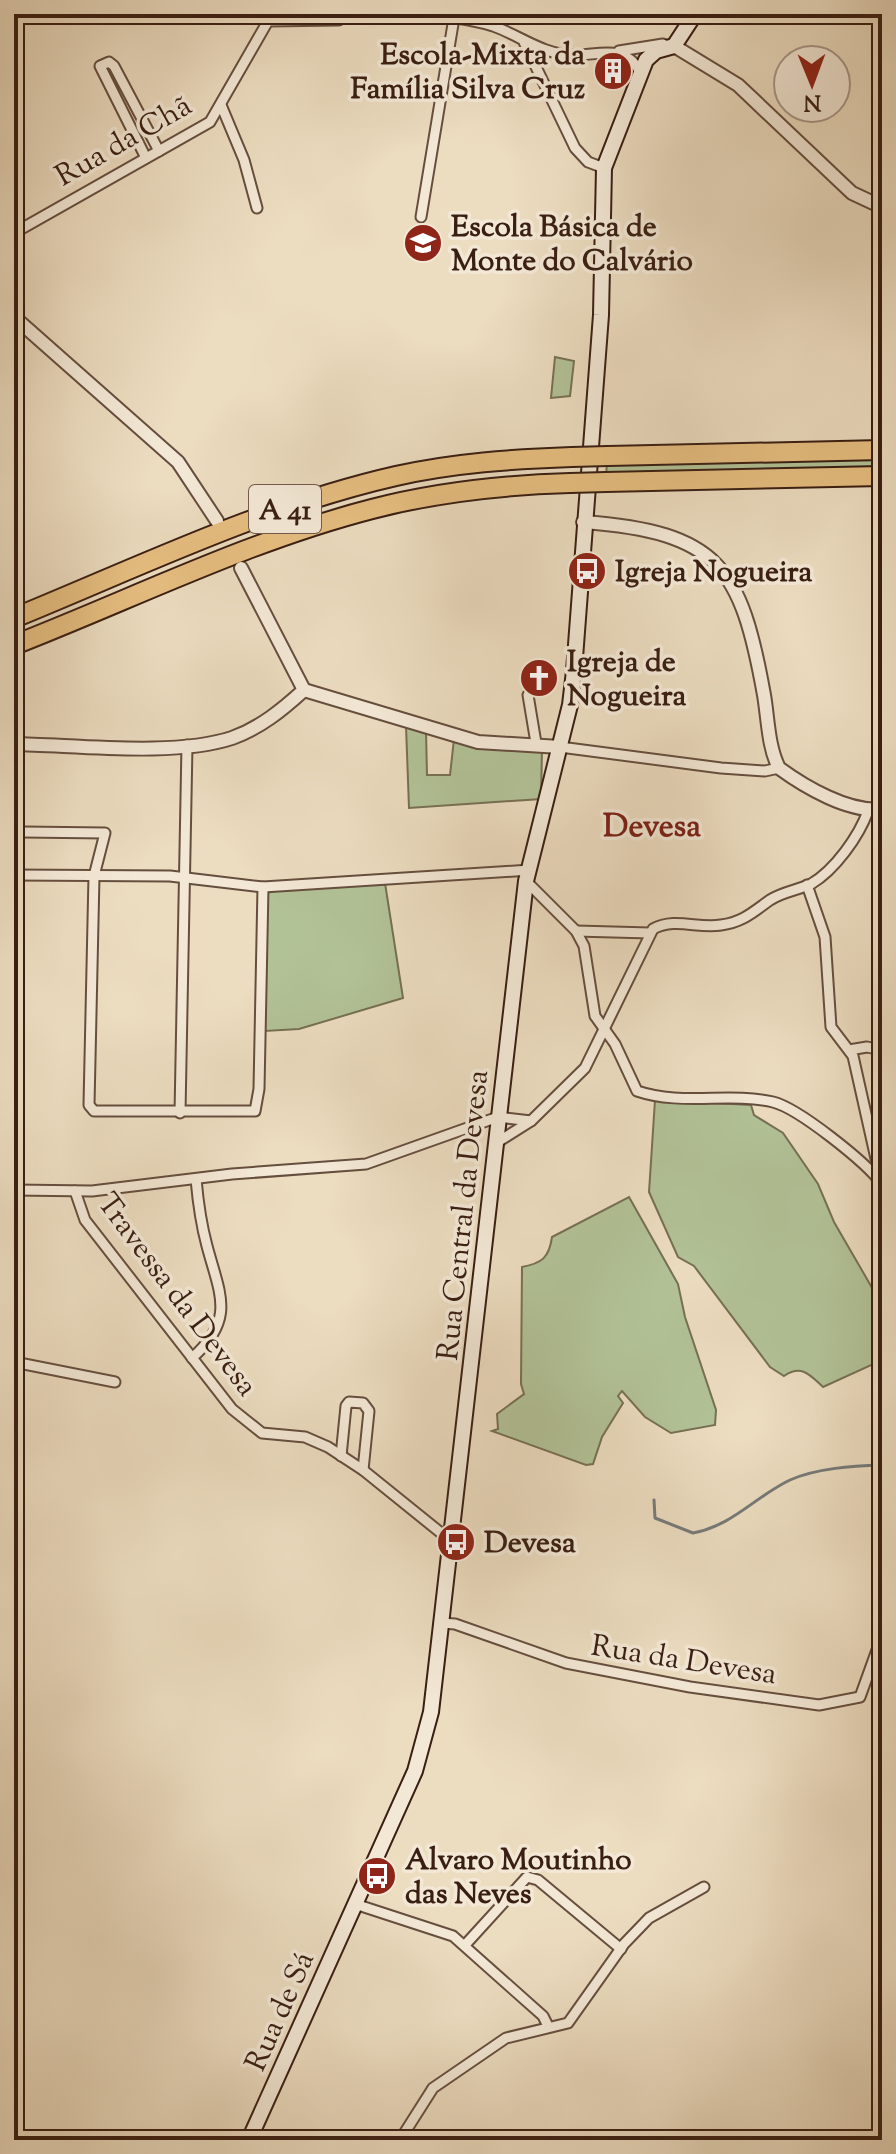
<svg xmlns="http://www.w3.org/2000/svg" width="896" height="2154" font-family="'Sorts Mill Goudy',serif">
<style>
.green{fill:#b2c297;stroke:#767054;stroke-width:2}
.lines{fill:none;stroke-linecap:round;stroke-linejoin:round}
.stream{stroke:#767a79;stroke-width:3}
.minor-casing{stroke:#664e3e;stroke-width:13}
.tertiary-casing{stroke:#664e3e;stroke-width:16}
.secondary-casing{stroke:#391e12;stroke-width:18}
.motorway-casing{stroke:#391e12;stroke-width:22}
.minor{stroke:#f3e8d6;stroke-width:9}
.tertiary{stroke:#f3e8d6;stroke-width:12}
.secondary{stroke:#f3e8d6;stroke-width:14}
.motorway{stroke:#e6be80;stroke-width:18}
.motorway-bridge-casing{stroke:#391e12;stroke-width:22;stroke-linecap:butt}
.motorway-bridge{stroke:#e6be80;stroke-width:18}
.labels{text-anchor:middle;stroke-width:7;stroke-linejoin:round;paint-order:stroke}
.shield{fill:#f3e8d6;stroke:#715b4d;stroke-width:2}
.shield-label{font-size:28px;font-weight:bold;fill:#391e12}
.poi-label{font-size:30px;font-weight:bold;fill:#391e12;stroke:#f3e8d6;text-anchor:start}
.street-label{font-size:30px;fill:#391e12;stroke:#f3e8d6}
.neighbourhood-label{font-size:32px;font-weight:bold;fill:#7a1f14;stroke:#f3e8d6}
</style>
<rect width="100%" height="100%" fill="#ecdcc0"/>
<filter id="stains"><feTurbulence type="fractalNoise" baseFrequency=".0025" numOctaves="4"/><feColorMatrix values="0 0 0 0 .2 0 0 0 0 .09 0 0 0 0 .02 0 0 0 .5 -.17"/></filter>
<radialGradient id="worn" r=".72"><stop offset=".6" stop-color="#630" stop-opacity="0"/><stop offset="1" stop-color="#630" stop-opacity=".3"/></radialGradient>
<g class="green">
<polygon points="555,357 574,361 570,396 551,398"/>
<polygon points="882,458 882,468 606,474 607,464"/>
<polygon points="406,726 426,731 427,775 450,775 454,739 542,749 541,799 409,808"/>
<polygon points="385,883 403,998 299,1029 265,1031 267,894 273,890"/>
<path d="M655 1100 751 1105 754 1115 783 1133 818 1184 834 1222 882 1305V1359L878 1362 823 1387C810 1375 802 1364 784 1376L770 1367 694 1266 678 1257 649 1192Z"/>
<path d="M629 1197 678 1284 685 1317 716 1410 715 1425 671 1433 645 1417 622 1391 618 1396 623 1403 602 1437 593 1464 586 1465 492 1431 498 1429 497 1414 524 1394 521 1384 522 1267C542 1263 549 1258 552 1237Z"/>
</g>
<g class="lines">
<path class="stream" d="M654 1500 655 1518 693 1533C732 1526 756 1496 790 1480 817 1468 853 1466 882 1465"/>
<g class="minor-casing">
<g id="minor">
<path d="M413 14C439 16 467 18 493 26 521 36 543 55 574 55 600 55 626 44 640 72"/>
<polyline points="524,42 575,148 588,162 604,168"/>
<polyline points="619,51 663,44"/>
<polyline points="221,105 244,160 257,208"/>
<polyline points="146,158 100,66 109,62 114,66 159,151"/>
<polyline points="421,217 454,18"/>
<polyline points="14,233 210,122 268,21 339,20 349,14"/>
<polyline points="528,695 536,743"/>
<polyline points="560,747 721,768 765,771 779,768"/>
<polyline points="23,832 105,833 94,876 89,1105 94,1111 255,1111 259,1089 263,887"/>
<polyline points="14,875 170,876 263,887 530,870"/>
<path d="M526 881 576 931 584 946 595 1016 615 1044 637 1091C681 1106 729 1092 773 1102 798 1108 866 1162 882 1184"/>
<polyline points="807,885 825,937 831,1027 853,1056 881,1181"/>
<polyline points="576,931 650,933"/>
<polyline points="849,1050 867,1047 882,1050"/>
<polyline points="180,1113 187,745"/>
<path d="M496 1143 531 1121 585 1068 653 929C675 917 698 929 721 925 743 922 753 912 770 900 782 892 798 890 811 884 835 870 859 836 868 811"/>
<polyline points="14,1190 92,1191 232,1174 366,1164 498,1117 531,1121"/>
<polyline points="75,1191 85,1220 232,1409 262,1433 305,1437 328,1447 363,1470 451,1541"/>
<path d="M192 1358C236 1319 220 1295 207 1246 201 1224 198 1202 196 1179"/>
<polyline points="14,1362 115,1382"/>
<polyline points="341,1456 346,1406 349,1402 363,1403 369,1411 363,1470"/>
<polyline points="442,1623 455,1624 566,1663 690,1687 819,1705 860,1697 882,1636"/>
<polyline points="355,1904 453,1936 543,2016 548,2026"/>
<polyline points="465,1945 527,1877 538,1880 621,1949"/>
<polyline points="400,2140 433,2088 506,2038 568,2023 624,1944 649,1918 704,1887"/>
</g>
</g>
<g class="tertiary-casing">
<g id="tertiary">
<polyline points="674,46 738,85 852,193 882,207"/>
<polyline points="14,317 178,462 217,521"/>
<path d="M583 522C719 532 741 567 764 695 768 718 768 747 779 768 805 787 849 813 882 809"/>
<polyline points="241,568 304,690 478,742 560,747"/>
<path d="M14 744C76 745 174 757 232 738 260 728 282 710 304 690"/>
</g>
</g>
<g class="secondary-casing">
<polyline id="secondary" points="249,2140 415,1771 431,1712 526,881 570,705 574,671 601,315 604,168 646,60 656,51 674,46 695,14"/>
</g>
<g class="motorway-casing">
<g id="motorway">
<polyline points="608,456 882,450"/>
<polyline points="606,482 882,476"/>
<path d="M14 618C139 567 264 506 396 476 454 463 513 459 572 457"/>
<path d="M14 645C132 599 248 541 372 509 437 492 503 485 570 483"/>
</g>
</g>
<use href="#minor" class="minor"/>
<use href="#tertiary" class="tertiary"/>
<use href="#secondary" class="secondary"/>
<use href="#motorway" class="motorway"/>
<g class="motorway-bridge-casing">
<g id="motorway-bridge">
<polyline points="572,457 608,456"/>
<polyline points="570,483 606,482"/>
</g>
</g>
<use href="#motorway-bridge" class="motorway-bridge"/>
</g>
<defs>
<g id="building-disc" transform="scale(2)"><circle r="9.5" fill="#8f2418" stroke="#f3e8d6"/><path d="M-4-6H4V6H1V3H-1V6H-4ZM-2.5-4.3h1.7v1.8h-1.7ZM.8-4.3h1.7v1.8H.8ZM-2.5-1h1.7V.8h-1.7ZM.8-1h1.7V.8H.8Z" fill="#fff"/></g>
<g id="school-disc" transform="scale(2)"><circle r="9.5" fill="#8f2418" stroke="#f3e8d6"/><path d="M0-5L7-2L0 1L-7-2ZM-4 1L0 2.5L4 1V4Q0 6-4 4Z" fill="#fff"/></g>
<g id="bus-disc" transform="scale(2)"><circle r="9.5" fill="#8f2418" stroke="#f3e8d6"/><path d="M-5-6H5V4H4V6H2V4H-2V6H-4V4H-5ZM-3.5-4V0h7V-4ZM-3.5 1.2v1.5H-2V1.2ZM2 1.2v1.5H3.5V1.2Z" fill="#fff"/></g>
<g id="church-disc" transform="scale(2)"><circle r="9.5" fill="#8f2418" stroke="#f3e8d6"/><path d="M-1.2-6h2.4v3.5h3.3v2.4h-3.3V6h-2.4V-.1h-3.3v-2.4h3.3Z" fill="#fff"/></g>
</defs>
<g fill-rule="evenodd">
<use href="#building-disc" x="613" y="71"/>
<use href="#school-disc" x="423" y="243"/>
<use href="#bus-disc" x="587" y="571"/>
<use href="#church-disc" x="539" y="678"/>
<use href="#bus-disc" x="456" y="1542"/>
<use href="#bus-disc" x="377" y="1876"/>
</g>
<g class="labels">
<rect class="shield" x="249" y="485" width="72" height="48" rx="6"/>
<g class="shield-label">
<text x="285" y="519">A 41</text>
</g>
<g class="poi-label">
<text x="585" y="64" text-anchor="end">Escola-Mixta da<tspan x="585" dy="34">Família Silva Cruz</tspan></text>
<text x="451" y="236">Escola Básica de<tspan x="451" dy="34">Monte do Calvário</tspan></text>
<text x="615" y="581">Igreja Nogueira</text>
<text x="567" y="671">Igreja de<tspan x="567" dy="34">Nogueira</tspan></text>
<text x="484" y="1552">Devesa</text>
<text x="405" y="1869">Alvaro Moutinho<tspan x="405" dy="34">das Neves</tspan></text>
</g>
<g class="street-label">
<text transform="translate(123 140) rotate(-30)" y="10">Rua da Chã</text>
<text transform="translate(462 1215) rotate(-84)" y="10">Rua Central da Devesa</text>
<text transform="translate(178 1294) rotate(53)" y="10">Travessa da Devesa</text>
<text transform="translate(684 1659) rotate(9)" y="10">Rua da Devesa</text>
<text transform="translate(279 2011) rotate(-66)" y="10">Rua de Sá</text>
</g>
<g class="neighbourhood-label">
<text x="652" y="836">Devesa</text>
</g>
</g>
<rect width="896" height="2154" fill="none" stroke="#ecdcc0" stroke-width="48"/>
<rect x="16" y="16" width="864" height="2122" fill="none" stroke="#391e12" stroke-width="4"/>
<rect x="24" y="24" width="848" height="2106" fill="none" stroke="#391e12" stroke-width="2"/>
<g transform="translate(812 84) rotate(179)"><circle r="38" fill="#f3e8d6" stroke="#a99788" stroke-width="2"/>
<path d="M0-6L14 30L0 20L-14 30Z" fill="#8f2418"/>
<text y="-12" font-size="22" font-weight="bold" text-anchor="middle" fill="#391e12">N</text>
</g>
<rect width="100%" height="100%" filter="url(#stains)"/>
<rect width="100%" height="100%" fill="url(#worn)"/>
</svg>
